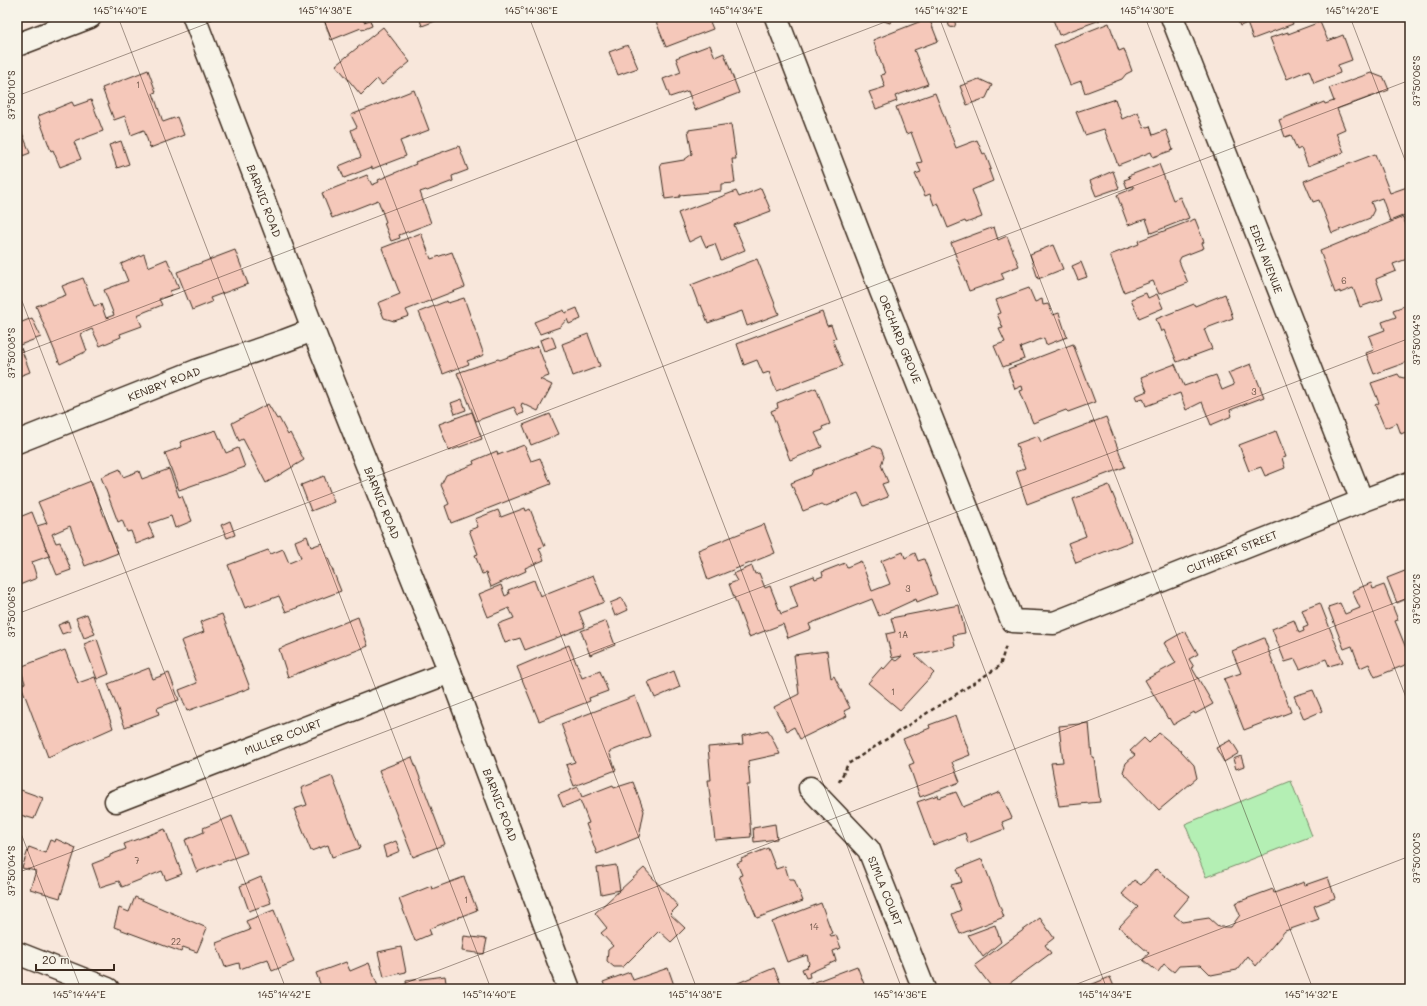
<svg xmlns="http://www.w3.org/2000/svg" width="1427" height="1006" font-family="Mali,sans-serif">
<style>
.green{fill:#b4efb4;stroke:#788c69}
.building{fill:#f5c8ba;stroke:#3b2a1e}
.lines{fill:none;stroke-linecap:round;stroke-linejoin:round}
.minor-casing{stroke:#3b2a1e;stroke-width:25}
.path{stroke:#3b2a1e;stroke-width:2.5;stroke-dasharray:4 3;stroke-linecap:butt}
.minor{stroke:#f7f3e8;stroke-width:22}
.ticks{fill:none;stroke:#3b2a1e;stroke-width:1;stroke-opacity:0.45}
.labels{text-anchor:middle;stroke-width:3;stroke-linejoin:round;paint-order:stroke}
.number-label{font-size:9px;fill:#6a5245}
.street-label{font-size:11px;fill:#3b2a1e;stroke:#f7f3e8}
.neatline{fill:none;stroke:#3b2a1e;stroke-width:1.5}
.ticks-label{font-size:10px;text-anchor:middle;fill:#3b2a1e}
</style>
<rect width="100%" height="100%" fill="#f8e7db"/>
<filter id="ink" filterUnits="userSpaceOnUse"><feTurbulence type="fractalNoise" baseFrequency=".025" numOctaves="2"/><feDisplacementMap in="SourceGraphic" scale="8" xChannelSelector="R" yChannelSelector="G"/><feConvolveMatrix kernelMatrix="1 2 1 2 8 2 1 2 1" color-interpolation-filters="sRGB"/></filter>
<g filter="url(#ink)">
<polygon class="green" points="1291,781 1312,836 1206,877 1185,824"/>
<g class="building">
<polygon points="323,17 362,17 364,22 370,20 372,26 362,30 361,28 331,40"/>
<polygon points="419,17 437,17 438,20 422,26"/>
<polygon points="650,17 708,17 713,29 666,47 655,19 651,20"/>
<polygon points="872,17 893,17 890,23"/>
<polygon points="1052,17 1098,17 1100,20 1059,35"/>
<polygon points="1236,17 1300,17 1300,18 1292,22 1293,24 1253,39 1247,23 1240,26"/>
<polygon points="929,18 938,41 914,50 928,84 895,96 897,101 876,109 869,92 885,87 881,75 885,74 873,40"/>
<circle cx="952" cy="24" r="3.5"/>
<polygon points="1320,22 1328,41 1343,35 1352,60 1338,65 1340,73 1314,83 1309,70 1287,79 1270,38 1288,32 1288,34"/>
<polygon points="1109,23 1119,51 1124,49 1132,71 1126,74 1122,79 1085,93 1081,81 1070,85 1054,45"/>
<polygon points="383,27 410,62 382,85 377,79 361,95 336,65"/>
<polygon points="628,45 638,68 618,75 609,52"/>
<polygon points="710,45 715,57 724,53 739,93 695,110 688,91 670,97 663,79 681,72 676,58"/>
<polygon points="148,70 156,92 153,93 163,122 177,117 184,135 150,148 144,130 131,135 125,116 114,120 102,88"/>
<polygon points="1371,73 1384,78 1389,90 1337,109 1345,129 1336,133 1344,152 1308,166 1301,148 1297,150 1291,135 1285,137 1279,120 1324,102 1325,104 1334,101 1329,88"/>
<polygon points="979,79 992,85 986,98 967,105 960,86"/>
<polygon points="414,90 429,130 400,141 406,156 372,169 372,167 344,178 339,166 361,157 351,130 357,127 351,115"/>
<polygon points="935,93 956,148 977,140 983,154 985,153 991,169 989,170 993,181 972,190 982,217 966,223 965,221 948,228 938,203 934,205 930,194 925,196 915,174 921,172 917,163 922,162 911,132 906,134 896,107"/>
<polygon points="1115,99 1122,119 1138,112 1144,128 1150,126 1153,135 1166,130 1173,150 1153,157 1151,152 1118,165 1104,129 1085,135 1076,112"/>
<polygon points="91,100 103,131 74,142 81,159 60,167 53,150 51,151 38,116 72,102 74,106"/>
<polygon points="731,124 736,159 732,159 735,183 721,184 721,191 680,195 680,197 665,199 660,164 684,160 692,154 688,130"/>
<polygon points="17,125 19,125 30,153 17,158"/>
<polygon points="121,141 129,164 117,168 109,145"/>
<polygon points="459,146 468,170 452,176 453,181 427,191 426,190 420,192 431,223 399,235 400,238 391,241 384,223 386,222 378,200 332,218 322,193 367,175 372,185 379,182 378,180 416,164 415,162"/>
<polygon points="1375,154 1390,193 1410,186 1410,213 1390,221 1382,198 1371,202 1374,210 1370,218 1332,233 1319,200 1313,202 1304,181"/>
<polygon points="1159,164 1173,200 1180,197 1189,218 1151,233 1146,219 1128,225 1117,195 1134,188 1133,186 1127,188 1124,180 1130,178 1128,176"/>
<polygon points="1113,171 1119,188 1096,196 1090,181"/>
<polygon points="761,188 771,211 734,225 745,250 721,260 715,244 706,247 701,236 689,242 678,213 736,191 739,197"/>
<polygon points="1403,217 1410,235 1410,258 1393,264 1396,271 1376,279 1383,299 1360,307 1353,288 1340,293 1340,291 1335,293 1320,251"/>
<polygon points="1195,219 1204,242 1202,243 1204,248 1181,257 1179,261 1188,283 1159,294 1153,281 1124,292 1110,255 1139,244 1138,241"/>
<polygon points="994,227 998,240 1007,236 1019,266 1001,273 1004,279 969,291 951,243"/>
<polygon points="421,233 431,259 452,252 465,287 406,310 409,316 394,321 384,318 378,303 400,294 382,248"/>
<polygon points="1053,245 1063,269 1038,279 1030,254"/>
<polygon points="235,250 248,284 210,298 212,302 192,310 177,272"/>
<polygon points="144,254 148,267 167,259 179,288 170,291 171,295 159,299 162,305 137,315 142,326 120,334 121,337 100,346 92,329 81,334 87,351 60,364 36,306 66,295 62,286 83,278 94,306 101,304 106,318 114,315 104,290 128,281 121,264"/>
<polygon points="757,259 779,314 747,326 742,311 708,323 701,305 699,306 691,285"/>
<polygon points="1081,262 1087,277 1078,280 1072,266"/>
<polygon points="1029,288 1035,302 1042,299 1043,305 1048,304 1053,315 1059,313 1067,337 1046,345 1044,338 1020,347 1024,359 1003,367 994,346 1005,342 999,329 1003,328 997,314 1001,313 996,300"/>
<polygon points="1146,293 1148,298 1157,294 1163,308 1139,318 1131,299"/>
<polygon points="1225,294 1233,318 1204,329 1212,349 1177,362 1164,330 1161,332 1156,319 1194,304 1195,306"/>
<polygon points="464,298 484,355 467,361 469,364 443,374 419,312 447,301 448,303"/>
<polygon points="1410,304 1410,361 1374,374 1366,353 1374,350 1369,336 1385,330 1382,322 1396,317 1393,310"/>
<polygon points="577,308 581,319 569,324 567,319 560,327 540,334 534,322 564,310 565,313"/>
<polygon points="822,312 827,326 831,325 836,338 832,339 843,366 776,391 769,372 763,374 757,360 744,365 737,344"/>
<polygon points="32,318 41,337 17,346 17,324"/>
<polygon points="588,334 600,366 573,376 562,344"/>
<polygon points="552,336 556,347 544,351 540,340"/>
<polygon points="1073,344 1095,402 1068,412 1066,410 1033,423 1020,391 1023,390 1022,386 1015,389 1008,369"/>
<polygon points="538,346 549,376 540,379 552,385 538,411 522,403 521,406 524,413 518,415 514,407 476,421 457,373 498,359 500,360"/>
<polygon points="21,348 30,372 17,377 17,350"/>
<polygon points="1175,364 1184,386 1216,375 1222,390 1234,385 1228,373 1251,364 1264,397 1230,410 1232,416 1211,425 1202,402 1186,410 1180,393 1146,406 1143,398 1137,400 1135,396 1147,391 1141,377"/>
<polygon points="1398,374 1400,377 1404,378 1410,375 1410,430 1401,434 1397,423 1385,428 1375,405 1379,403 1371,383"/>
<polygon points="816,388 830,424 822,427 823,430 815,433 822,447 790,460 771,411 778,408 777,403"/>
<polygon points="462,399 466,410 455,414 451,403"/>
<polygon points="268,404 277,419 279,418 288,435 290,433 304,460 266,483 243,439 239,441 232,423"/>
<polygon points="472,412 482,439 449,451 439,424"/>
<polygon points="550,414 559,434 531,445 523,425"/>
<polygon points="1106,417 1125,467 1027,504 1016,471 1025,468 1016,444 1038,436 1041,442"/>
<polygon points="216,430 226,453 238,448 245,467 179,490 165,453 182,447 180,442"/>
<polygon points="1276,431 1286,457 1282,458 1285,468 1265,476 1261,467 1249,471 1239,445"/>
<polygon points="524,445 531,461 540,458 551,484 451,523 445,506 449,504 441,485 446,475 474,464 473,461 497,451 498,455"/>
<polygon points="874,446 881,449 884,457 881,465 888,482 882,484 888,497 864,506 858,493 826,506 821,504 803,511 791,483 811,475 813,470"/>
<polygon points="120,469 123,477 139,471 142,479 169,469 179,497 182,496 192,521 175,528 171,516 148,524 154,537 136,544 131,531 127,532 122,520 118,522 101,477"/>
<polygon points="324,476 334,502 311,511 301,485"/>
<polygon points="91,481 118,553 85,566 70,526 52,534 56,543 60,542 71,570 57,575 37,526 47,523 38,502"/>
<polygon points="1109,485 1132,541 1076,563 1068,543 1086,536 1073,499"/>
<polygon points="525,508 526,511 530,509 545,546 539,548 544,560 525,568 526,571 491,587 486,573 482,574 475,555 478,554 469,530 478,527 475,519 498,510 501,517"/>
<polygon points="32,512 49,556 32,562 37,578 17,586 17,518"/>
<polygon points="230,521 235,535 227,538 221,525"/>
<polygon points="764,524 775,553 708,580 698,550"/>
<polygon points="307,536 311,547 322,543 341,591 286,612 279,596 245,608 228,565 268,550 271,554 283,549 289,563 301,558 295,541"/>
<polygon points="903,552 905,558 915,553 918,561 924,559 937,594 917,602 916,599 879,616 872,599 809,624 811,629 788,638 783,624 749,637 729,584 737,581 733,574 752,566 755,574 759,573 765,588 770,586 781,614 798,608 790,585 814,576 815,579 823,576 822,572 845,563 847,567 861,561 872,591 890,584 881,561"/>
<polygon points="1410,569 1410,599 1409,598 1397,603 1387,578"/>
<polygon points="593,575 604,602 579,612 585,627 525,650 520,638 505,643 498,624 514,618 509,608 488,617 479,594 501,585 505,596 509,594 508,590 534,580 540,596"/>
<polygon points="1371,583 1373,589 1384,585 1398,620 1395,621 1410,658 1410,663 1375,677 1369,664 1360,668 1352,646 1344,649 1328,607 1340,603 1345,614 1360,608 1352,591"/>
<polygon points="622,598 628,610 615,616 610,603"/>
<polygon points="1320,603 1343,662 1329,666 1326,659 1300,669 1295,659 1285,662 1272,629 1294,620 1299,633 1304,631 1303,628 1308,626 1302,610"/>
<polygon points="959,605 965,633 953,635 955,646 915,655 934,673 900,710 868,683 882,667 884,669 893,659 896,661 902,656 892,658 886,634 895,632 891,618"/>
<polygon points="87,614 95,634 84,638 76,618"/>
<polygon points="222,614 250,688 187,711 179,690 197,683 181,641 204,632 200,622"/>
<polygon points="358,617 368,646 288,677 279,649"/>
<polygon points="68,621 71,631 62,634 58,625"/>
<polygon points="606,621 615,645 590,655 581,631"/>
<polygon points="1185,631 1198,654 1189,659 1194,667 1192,668 1213,704 1195,714 1194,712 1173,725 1169,718 1168,719 1145,680 1176,663 1164,643"/>
<polygon points="1264,638 1291,712 1244,730 1224,679 1241,673 1232,651"/>
<polygon points="97,639 109,674 97,679 84,644"/>
<polygon points="569,645 582,678 600,671 608,691 589,698 590,701 539,721 517,667"/>
<polygon points="65,650 78,683 95,677 113,728 48,757 21,685 25,683 20,667"/>
<polygon points="827,651 831,678 834,676 850,708 844,711 847,716 800,739 794,727 787,731 774,707 799,694 794,655"/>
<polygon points="149,668 153,679 169,673 179,700 157,708 159,714 125,727 108,684"/>
<polygon points="674,671 680,687 655,698 648,682"/>
<polygon points="1313,690 1322,711 1304,719 1294,696"/>
<polygon points="635,696 650,736 609,752 616,770 574,786 566,765 575,762 561,724"/>
<polygon points="956,715 970,755 952,762 960,782 920,797 909,765 914,763 903,739 930,728 929,725"/>
<polygon points="1089,723 1092,757 1094,758 1100,802 1059,806 1051,763 1063,762 1059,726"/>
<polygon points="768,730 780,754 748,761 750,785 747,785 751,837 715,840 708,780 711,780 708,747 743,744 742,736"/>
<polygon points="1159,733 1182,752 1194,765 1197,778 1159,810 1123,772 1126,763 1135,755 1130,751 1144,738 1149,743"/>
<polygon points="1231,740 1239,753 1224,762 1216,748"/>
<polygon points="1241,756 1244,766 1236,769 1233,759"/>
<polygon points="412,757 445,844 413,857 379,770"/>
<polygon points="332,776 360,848 332,857 328,845 311,851 294,809 307,805 301,788"/>
<polygon points="633,782 644,811 639,837 597,854 586,824 589,823 580,800 563,807 558,795 578,787 582,797 613,785 614,788"/>
<polygon points="18,789 43,798 34,819 17,814"/>
<polygon points="956,792 963,807 1000,792 1012,818 1002,822 1005,829 968,843 965,833 933,845 917,802 938,795 939,798"/>
<polygon points="232,816 247,853 197,872 185,840 204,832 203,828"/>
<polygon points="775,824 777,839 754,842 753,828"/>
<polygon points="165,829 182,874 166,880 162,871 122,887 119,881 100,887 92,864 110,857 110,855 126,849 124,844"/>
<polygon points="56,839 76,848 60,898 30,889 36,871 22,868 29,847 45,853 50,840 55,842"/>
<polygon points="396,841 400,851 386,857 383,846"/>
<polygon points="768,848 776,869 785,866 789,879 794,879 803,901 757,918 739,876 742,875 737,863 742,861 741,859"/>
<polygon points="982,859 1004,917 960,934 952,914 961,910 951,885 962,882 957,869"/>
<polygon points="616,865 620,890 601,894 597,868"/>
<polygon points="644,868 678,906 670,914 685,928 671,942 659,931 623,967 614,967 607,961 608,950 613,946 601,933 607,928 595,913"/>
<polygon points="1156,869 1190,896 1174,915 1182,922 1209,918 1219,927 1231,927 1240,915 1235,903 1273,889 1274,893 1304,882 1305,885 1328,877 1335,898 1314,906 1319,919 1285,931 1256,966 1248,956 1237,970 1211,975 1201,965 1179,966 1174,972 1164,964 1158,972 1143,960 1149,953 1119,927 1138,907 1122,894 1134,880 1141,885"/>
<polygon points="261,877 271,903 249,911 240,886"/>
<polygon points="464,877 477,910 429,929 431,934 415,941 399,899 431,886 432,889"/>
<polygon points="135,897 207,928 197,952 183,947 181,952 114,927 119,908 129,912"/>
<polygon points="821,903 832,933 830,934 831,936 836,935 841,948 833,951 836,961 809,973 810,977 806,978 802,969 807,967 807,966 809,964 807,955 787,962 772,922"/>
<polygon points="274,910 294,962 272,971 268,959 240,969 239,963 225,967 216,943 250,930 246,921"/>
<polygon points="1040,918 1054,938 1045,945 1051,953 1002,989 993,989 975,965"/>
<polygon points="995,925 1001,942 983,957 968,935"/>
<polygon points="464,936 487,939 484,954 462,951"/>
<polygon points="401,947 406,972 384,977 378,952"/>
<polygon points="346,962 350,971 369,963 379,989 322,989 316,973"/>
<polygon points="857,966 866,989 808,989 807,985"/>
<polygon points="668,968 675,988 672,989 606,989 603,982 630,972 633,980"/>
<polygon points="774,968 783,989 726,989 726,988"/>
<polygon points="445,976 447,989 407,989 406,981"/>
<polygon points="1110,977 1115,989 1083,989 1083,988"/>
</g>
<g class="lines">
<g class="minor-casing">
<g id="minor">
<polyline points="194,17 317,340 450,672 569,989"/>
<polyline points="776,17 881,291 1012,621 1054,623 1362,501 1410,483"/>
<polyline points="1172,17 1362,501"/>
<polyline points="17,45 90,17"/>
<polyline points="17,442 196,371 284,341 313,330"/>
<polyline points="810,788 869,850 924,989"/>
<polyline points="116,801 450,672"/>
<polyline points="17,953 108,989"/>
</g>
</g>
<polyline class="path" points="839,782 848,764 1000,666 1006,645"/>
<use href="#minor" class="minor"/>
</g>
</g>
<path class="ticks" d="M118 17 491 989M323 17 697 989M529 17 902 989M734 17 1107 989M939 17 1313 989M1145 17 1410 708M1350 17 1410 173M17 96 224 17M17 288 286 989M17 355 898 17M17 614 1410 80M17 823 81 989M17 873 1410 338M390 989 1410 597M1064 989 1410 856"/>
<g class="labels">
<g class="number-label">
<text x="138" y="88">1</text>
<text x="1344" y="284">6</text>
<text x="1254" y="395">3</text>
<text x="908" y="592">3</text>
<text x="903" y="638">1A</text>
<text x="893" y="695">1</text>
<text x="137" y="864">7</text>
<text x="466" y="903">1</text>
<text x="814" y="930">14</text>
<text x="176" y="945">22</text>
</g>
<g class="street-label">
<text transform="translate(264 201) rotate(69)" y="4">BARNIC ROAD</text>
<text transform="translate(1266 259) rotate(69)" y="4">EDEN AVENUE</text>
<text transform="translate(900 339) rotate(68)" y="4">ORCHARD GROVE</text>
<text transform="translate(164 384) rotate(-21)" y="4">KENBRY ROAD</text>
<text transform="translate(382 503) rotate(68)" y="4">BARNIC ROAD</text>
<text transform="translate(1232 552) rotate(-22)" y="4">CUTHBERT STREET</text>
<text transform="translate(283 737) rotate(-21)" y="4">MULLER COURT</text>
<text transform="translate(500 805) rotate(69)" y="4">BARNIC ROAD</text>
<text transform="translate(885 891) rotate(68)" y="4">SIMLA COURT</text>
</g>
</g>
<rect width="1427" height="1006" fill="none" stroke="#f7f3e8" stroke-width="44"/>
<path d="M36 964v6h78v-6" fill="none" stroke="#3b2a1e" stroke-width="2"/>
<text x="42" y="964" font-size="12" fill="#3b2a1e" stroke="#f7f3e8" stroke-width="3" paint-order="stroke">20 m</text>
<rect x="22" y="22" width="1383" height="962" class="neatline"/>
<g class="ticks-label">
<text x="120" y="14">145°14'40"E</text>
<text x="325" y="14">145°14'38"E</text>
<text x="531" y="14">145°14'36"E</text>
<text x="736" y="14">145°14'34"E</text>
<text x="941" y="14">145°14'32"E</text>
<text x="1147" y="14">145°14'30"E</text>
<text x="1352" y="14">145°14'28"E</text>
<text transform="translate(1416 81) rotate(-90)" y="4">37°50'06"S</text>
<text transform="translate(11 95) rotate(-90)" y="4">37°50'10"S</text>
<text transform="translate(1416 340) rotate(-90)" y="4">37°50'04"S</text>
<text transform="translate(11 353) rotate(-90)" y="4">37°50'08"S</text>
<text transform="translate(1416 599) rotate(-90)" y="4">37°50'02"S</text>
<text transform="translate(11 612) rotate(-90)" y="4">37°50'06"S</text>
<text transform="translate(1416 858) rotate(-90)" y="4">37°50'00"S</text>
<text transform="translate(11 871) rotate(-90)" y="4">37°50'04"S</text>
<text x="79" y="998">145°14'44"E</text>
<text x="284" y="998">145°14'42"E</text>
<text x="489" y="998">145°14'40"E</text>
<text x="695" y="998">145°14'38"E</text>
<text x="900" y="998">145°14'36"E</text>
<text x="1105" y="998">145°14'34"E</text>
<text x="1311" y="998">145°14'32"E</text>
</g>
</svg>
